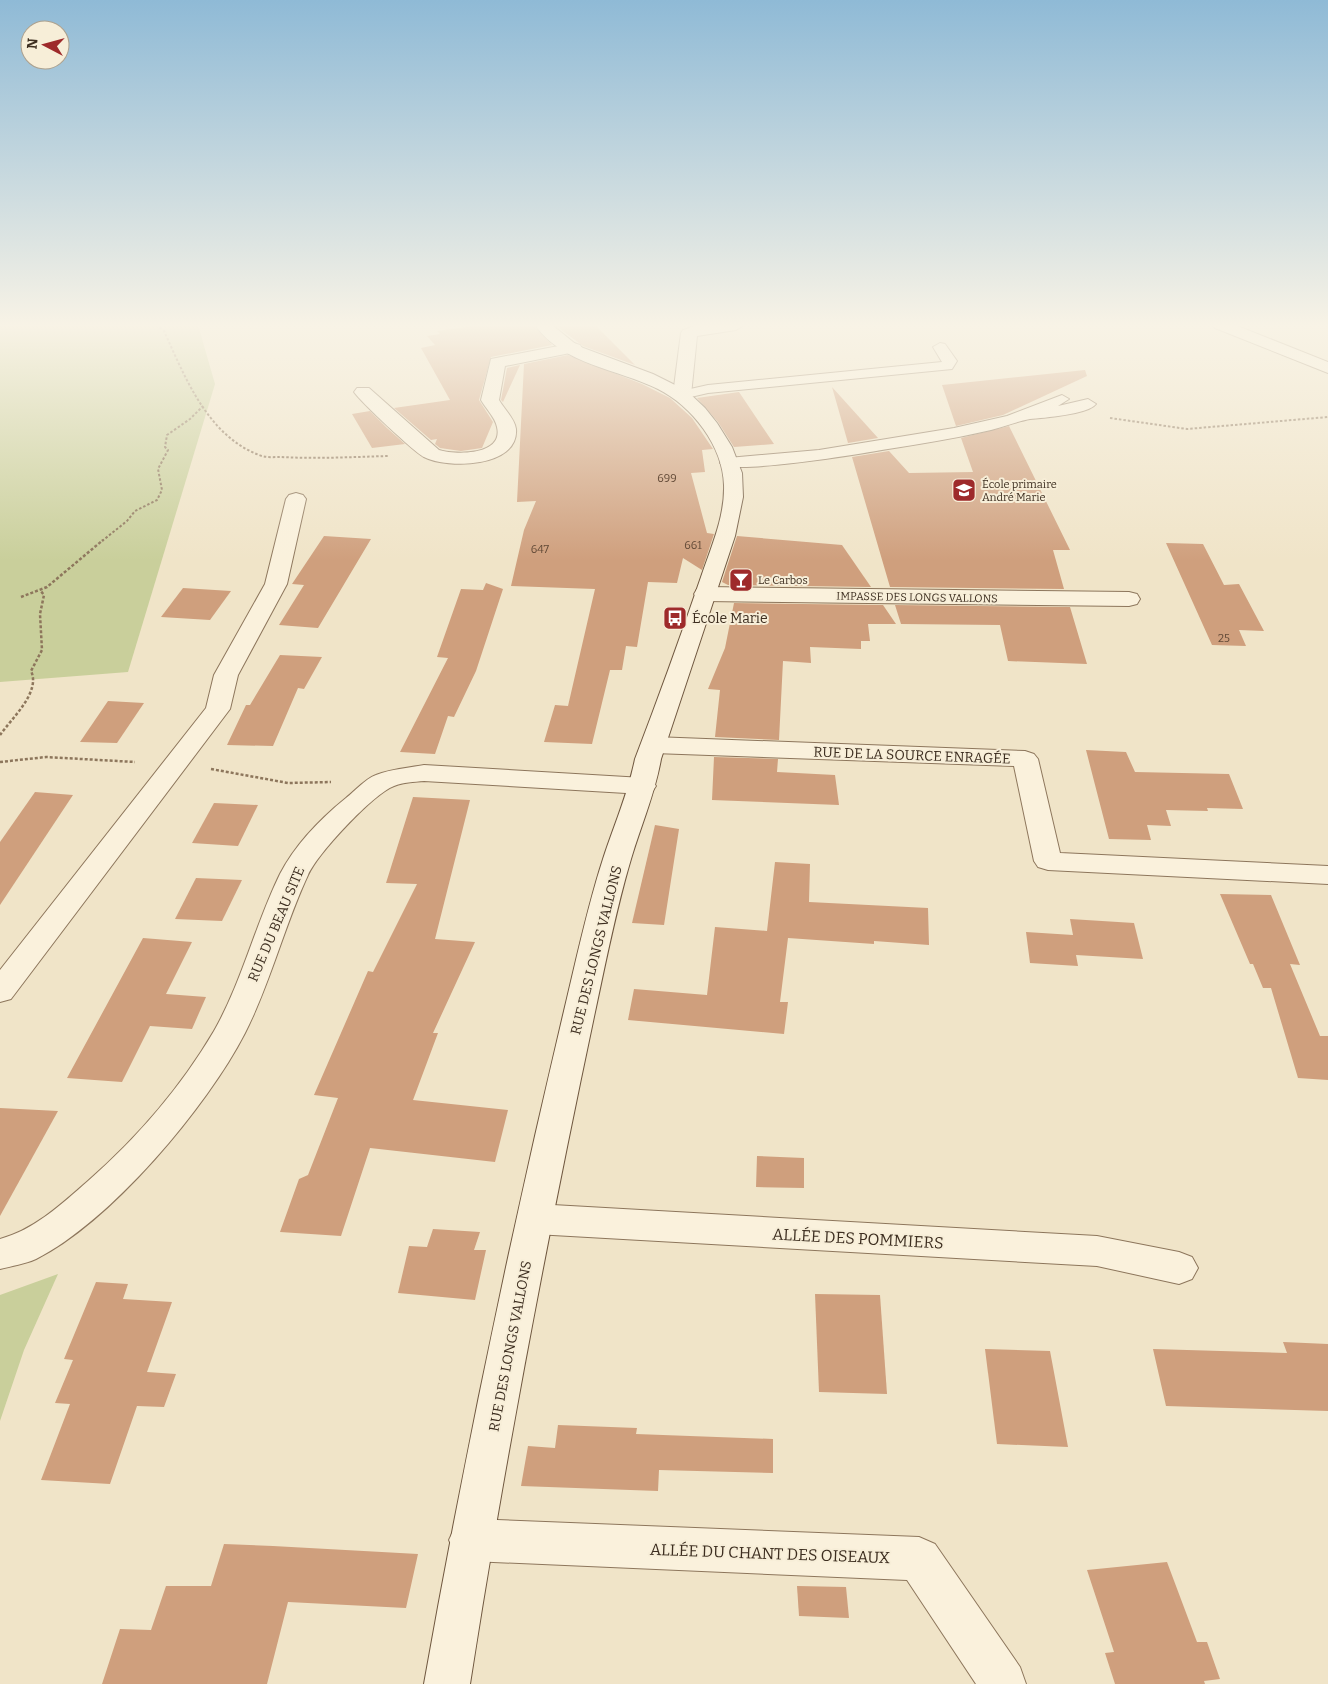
<svg xmlns="http://www.w3.org/2000/svg" width="1328" height="1684" font-family="Bitter,serif">
<style>
.green{fill:#c9cf9b}
.building{fill:#cf9f7d}
.lines{fill:none;stroke-linecap:round;stroke-linejoin:round}
.lane-casing{stroke:#8d765c;stroke-width:2}
.street-casing{stroke:#8d765c;stroke-width:2}
.secondary-casing{stroke:#6f573f;stroke-width:2}
.path-far1{stroke:#8d765c;stroke-width:2;stroke-dasharray:2.5 2;stroke-linecap:butt}
.path{stroke:#8d765c;stroke-width:2.5;stroke-dasharray:3 2;stroke-linecap:butt}
.lane{fill:#faf1dc;fill-rule:evenodd}
.street{fill:#faf1dc;fill-rule:evenodd}
.secondary{fill:#faf1dc;fill-rule:evenodd}
.labels{text-anchor:middle;stroke-width:4;stroke-linejoin:round;paint-order:stroke}
.number-label{font-size:11px;fill:#624a37}
.far-poi-label{font-size:11px;fill:#3d2e20;stroke:#f7eed8;text-anchor:start}
.far-street-label{font-size:11px;fill:#3d2e20;stroke:#f7eed8}
.poi-label{font-size:14px;fill:#3d2e20;stroke:#f7eed8;text-anchor:start}
.street-label{font-size:14px;fill:#3d2e20;stroke:#f7eed8}
.near-street-label{font-size:16px;fill:#3d2e20;stroke:#f7eed8}
</style>
<rect width="100%" height="100%" fill="#f0e4c8"/>
<g class="green">
<polygon points="0,325 198,325 215,384 128,672 0,682"/>
<polygon points="58,1274 24,1350 0,1421 0,1295"/>
</g>
<g class="building">
<polygon points="480,325 533,325 552,345 491,357 479,400 493,422 482,448 461,451 440,448 435,444 437,439 431,440 394,408 450,400 421,348 435,345 427,336 440,334 437,331"/>
<polygon points="555,325 595,325 635,365 583,346"/>
<polygon points="568,355 642,384 670,398 692,418 713,449 702,450 705,472 691,473 707,533 714,534 702,570 683,558 677,583 648,582 637,647 626,646 622,670 610,670 592,744 544,742 555,705 568,706 595,589 511,586 524,530 536,501 517,502 524,364"/>
<polygon points="520,365 503,402 501,400 507,368"/>
<polygon points="1085,370 1087,376 1003,415 956,426 942,385"/>
<polygon points="832,387 878,438 848,443"/>
<polygon points="739,392 774,444 734,447 718,422 697,398"/>
<polygon points="370,411 387,428 405,444 372,448 352,414"/>
<polygon points="1009,426 1070,550 1053,550 1064,589 890,587 852,457 889,451 909,473 973,472 961,438"/>
<polygon points="324,536 371,539 318,628 279,625 304,585 292,584"/>
<polygon points="737,536 842,545 871,587 728,585 722,582"/>
<polygon points="1166,543 1203,544 1224,585 1239,584 1264,631 1239,630 1246,646 1212,645"/>
<polygon points="486,583 503,589 476,671 454,717 448,716 435,754 400,752 448,658 437,657 461,589 483,590"/>
<polygon points="183,588 231,591 210,620 161,617"/>
<polygon points="734,603 883,605 896,624 868,624 870,641 861,641 861,649 810,647 811,663 783,661 779,740 715,737 720,690 708,689 725,648"/>
<polygon points="895,605 1070,607 1087,664 1008,661 1000,625 901,624"/>
<polygon points="280,655 322,657 304,689 298,688 273,746 227,745 246,705 250,705"/>
<polygon points="108,701 144,703 117,743 80,742"/>
<polygon points="1086,750 1126,752 1135,772 1229,774 1243,809 1207,808 1208,811 1166,810 1171,826 1147,825 1151,840 1109,839"/>
<polygon points="714,757 778,759 777,772 835,775 839,805 712,800"/>
<polygon points="35,792 73,795 0,905 0,842"/>
<polygon points="413,797 470,800 435,939 475,942 433,1033 438,1033 413,1100 508,1110 495,1162 370,1148 341,1236 280,1232 299,1179 308,1175 338,1098 314,1095 368,971 373,972 417,884 386,883"/>
<polygon points="214,803 258,805 238,846 192,843"/>
<polygon points="655,825 679,829 664,925 632,923"/>
<polygon points="775,862 810,864 809,902 928,908 929,945 874,941 874,944 788,938 780,1002 788,1002 784,1034 628,1020 634,989 707,995 715,927 767,931"/>
<polygon points="196,878 242,880 222,921 175,919"/>
<polygon points="1220,894 1271,895 1300,965 1290,964 1320,1036 1328,1036 1328,1080 1298,1078 1271,988 1263,988 1253,964 1250,964"/>
<polygon points="1070,919 1134,923 1143,959 1076,955 1078,966 1030,963 1026,932 1073,935"/>
<polygon points="143,938 192,942 166,994 206,997 192,1029 150,1026 122,1082 67,1078"/>
<polygon points="0,1108 58,1111 0,1216"/>
<polygon points="757,1156 804,1158 804,1188 756,1187"/>
<polygon points="433,1229 480,1232 474,1250 486,1250 475,1300 398,1293 409,1246 427,1247"/>
<polygon points="96,1282 128,1284 123,1299 172,1302 147,1372 176,1374 164,1407 137,1406 110,1484 41,1480 70,1404 55,1403 73,1360 64,1359"/>
<polygon points="815,1294 880,1295 887,1394 819,1392"/>
<polygon points="1283,1342 1328,1344 1328,1411 1166,1406 1153,1349 1287,1353"/>
<polygon points="985,1349 1050,1351 1068,1447 997,1444"/>
<polygon points="558,1425 637,1428 636,1434 773,1439 773,1473 659,1470 658,1491 521,1486 528,1446 555,1448"/>
<polygon points="224,1544 273,1546 418,1554 406,1608 288,1602 267,1684 102,1684 120,1629 151,1630 166,1586 211,1586"/>
<polygon points="1167,1562 1197,1642 1207,1642 1220,1679 1204,1681 1205,1684 1115,1684 1105,1653 1114,1652 1087,1570"/>
<polygon points="797,1586 846,1587 849,1618 799,1616"/>
</g>
<g class="lines">
<g class="lane-casing">
<g id="lane">
<polygon points="940,343 945,344 957,361 952,369 708,393 682,399 675,395 677,392 708,385 942,362 933,347"/>
<path d="M1062 395 1069 399 1058 406 1088 399 1096 404C1089 414 1043 418 1030 419 1014 422 998 429 982 432 951 439 920 444 888 449 866 453 729 476 720 463L728 458 819 450 954 428 1007 416Z"/>
</g>
</g>
<g class="street-casing">
<g id="street">
<polygon points="698,325 744,325 736,330 697,336 691,395 688,399 676,399 673,395 681,333 683,330"/>
<polygon points="1213,325 1235,325 1328,362 1328,373 1215,328"/>
<path d="M574 343 580 345 582 348 580 351 505 366 499 400C504 409 515 419 516 429 519 468 447 469 424 457 414 452 361 402 354 392L357 388H369L439 450C455 455 504 456 497 427 495 417 486 409 481 400L491 359Z"/>
<polygon points="296,493 303,495 306,499 287,584 238,675 230,709 11,999 0,1002 0,970 206,708 214,675 265,584 286,499 289,495"/>
<polygon points="705,587 1129,592 1137,594 1140,599 1137,604 1129,606 705,601 697,599 694,594 697,589"/>
<polygon points="654,737 1025,751 1034,754 1038,759 1060,853 1328,866 1328,884 1048,870 1038,867 1034,861 1014,766 654,753 645,750 641,745 645,740"/>
<path d="M424 765 643 778 652 780 656 786 652 792 643 794 424 781C414 782 403 782 394 786 373 794 318 853 308 875 284 926 271 982 245 1033 207 1107 111 1221 36 1259 25 1264 12 1266 0 1269V1239C34 1230 62 1204 88 1181 136 1139 181 1087 214 1031 242 982 255 925 280 874 295 845 320 819 346 798 355 791 365 779 376 775 391 769 408 768 424 765Z"/>
<polygon points="535,1204 1097,1236 1179,1252 1192,1257 1198,1268 1192,1279 1179,1284 1097,1266 535,1234 522,1229 517,1219 522,1209"/>
<polygon points="471,1519 919,1537 935,1544 1020,1667 1026,1684 976,1684 907,1580 471,1561 456,1555 449,1540 456,1525"/>
</g>
</g>
<g class="secondary-casing">
<path id="secondary" d="M535 325H552L578 346 653 374 687 391 705 408 717 423 732 447 742 473 743 497 735 536 661 759C655 794 641 825 631 859 616 909 606 961 595 1012 548 1234 505 1459 470 1684H424C464 1459 511 1234 564 1011 576 961 587 908 603 859 614 825 628 794 635 759 658 699 680 638 701 577 711 547 725 517 724 485 723 446 692 406 658 389 618 369 563 365 535 325Z"/>
</g>
<g class="path-far1">
<path d="M156 325 164 331C185 377 207 435 259 455 266 458 274 457 281 457 317 459 352 457 388 456"/>
<polyline points="1110,418 1187,429 1328,417"/>
<polyline points="102,541 127,521 135,511 157,500 162,490 158,469 168,450 165,447 167,435 190,419 203,406"/>
</g>
<g class="path">
<polyline points="21,597 47,587 103,540"/>
<path d="M0 735C12 718 41 692 31 671L42 650 40 614 44 595 40 590"/>
<polyline points="0,762 46,757 135,762"/>
<polyline points="211,769 288,783 331,782"/>
</g>
<use href="#lane" class="lane"/>
<use href="#street" class="street"/>
<use href="#secondary" class="secondary"/>
</g>
<linearGradient id="sky" x2="0" y2="1"><stop stop-color="#8fbad6"/><stop offset="0.58" stop-color="#f8f3e6"/><stop offset="1" stop-color="#f8f3e6" stop-opacity="0"/></linearGradient>
<rect width="1328" height="561" fill="url(#sky)"/>
<defs>
<g id="school-square" transform="scale(1.25)"><rect x="-9" y="-9" width="18" height="18" rx="4" fill="#9e2a2b" stroke="#f7eed8"/><path d="M0-5L7-2L0 1L-7-2ZM-4 1L0 2.5L4 1V4Q0 6-4 4Z" fill="#fff"/></g>
<g id="bar-square" transform="scale(1.25)"><rect x="-9" y="-9" width="18" height="18" rx="4" fill="#9e2a2b" stroke="#f7eed8"/><path d="M-6-5H6L.8 .8V4.5H3.5V6h-7V4.5H-.8V.8Z" fill="#fff"/></g>
<g id="bus-square" transform="scale(1.25)"><rect x="-9" y="-9" width="18" height="18" rx="4" fill="#9e2a2b" stroke="#f7eed8"/><path d="M-5-6H5V4H4V6H2V4H-2V6H-4V4H-5ZM-3.5-4V0h7V-4ZM-3.5 1.2v1.5H-2V1.2ZM2 1.2v1.5H3.5V1.2Z" fill="#fff"/></g>
</defs>
<g fill-rule="evenodd">
<use href="#school-square" x="964" y="490"/>
<use href="#bar-square" x="741" y="580"/>
<use href="#bus-square" x="675" y="618"/>
</g>
<g class="labels">
<g class="number-label">
<text x="667" y="482">699</text>
<text x="693" y="549">661</text>
<text x="540" y="553">647</text>
<text x="1224" y="642">25</text>
</g>
<g class="far-poi-label">
<text x="982" y="488">École primaire<tspan x="982" dy="13">André Marie</tspan></text>
<text x="758" y="584">Le Carbos</text>
</g>
<g class="far-street-label">
<text transform="translate(917 597) rotate(1)" y="4">IMPASSE DES LONGS VALLONS</text>
</g>
<g class="poi-label">
<text x="692" y="623">École Marie</text>
</g>
<g class="street-label">
<text transform="translate(912 755) rotate(2)" y="5">RUE DE LA SOURCE ENRAGÉE</text>
<text transform="translate(276 924) rotate(-67)" y="5">RUE DU BEAU SITE</text>
<text transform="translate(596 950) rotate(-76)" y="5">RUE DES LONGS VALLONS</text>
<text transform="translate(510 1346) rotate(-79)" y="5">RUE DES LONGS VALLONS</text>
</g>
<g class="near-street-label">
<text transform="translate(858 1238) rotate(3)" y="6">ALLÉE DES POMMIERS</text>
<text transform="translate(770 1553) rotate(2)" y="6">ALLÉE DU CHANT DES OISEAUX</text>
</g>
</g>
<g transform="translate(45 45) rotate(276)"><circle r="24" fill="#f7eed8" stroke="#ada18e"/>
<path d="M0-4L9 19L0 12L-9 19Z" fill="#9e2a2b"/>
<text y="-8" font-size="14" font-weight="bold" text-anchor="middle" fill="#3d2e20">N</text>
</g>
</svg>
